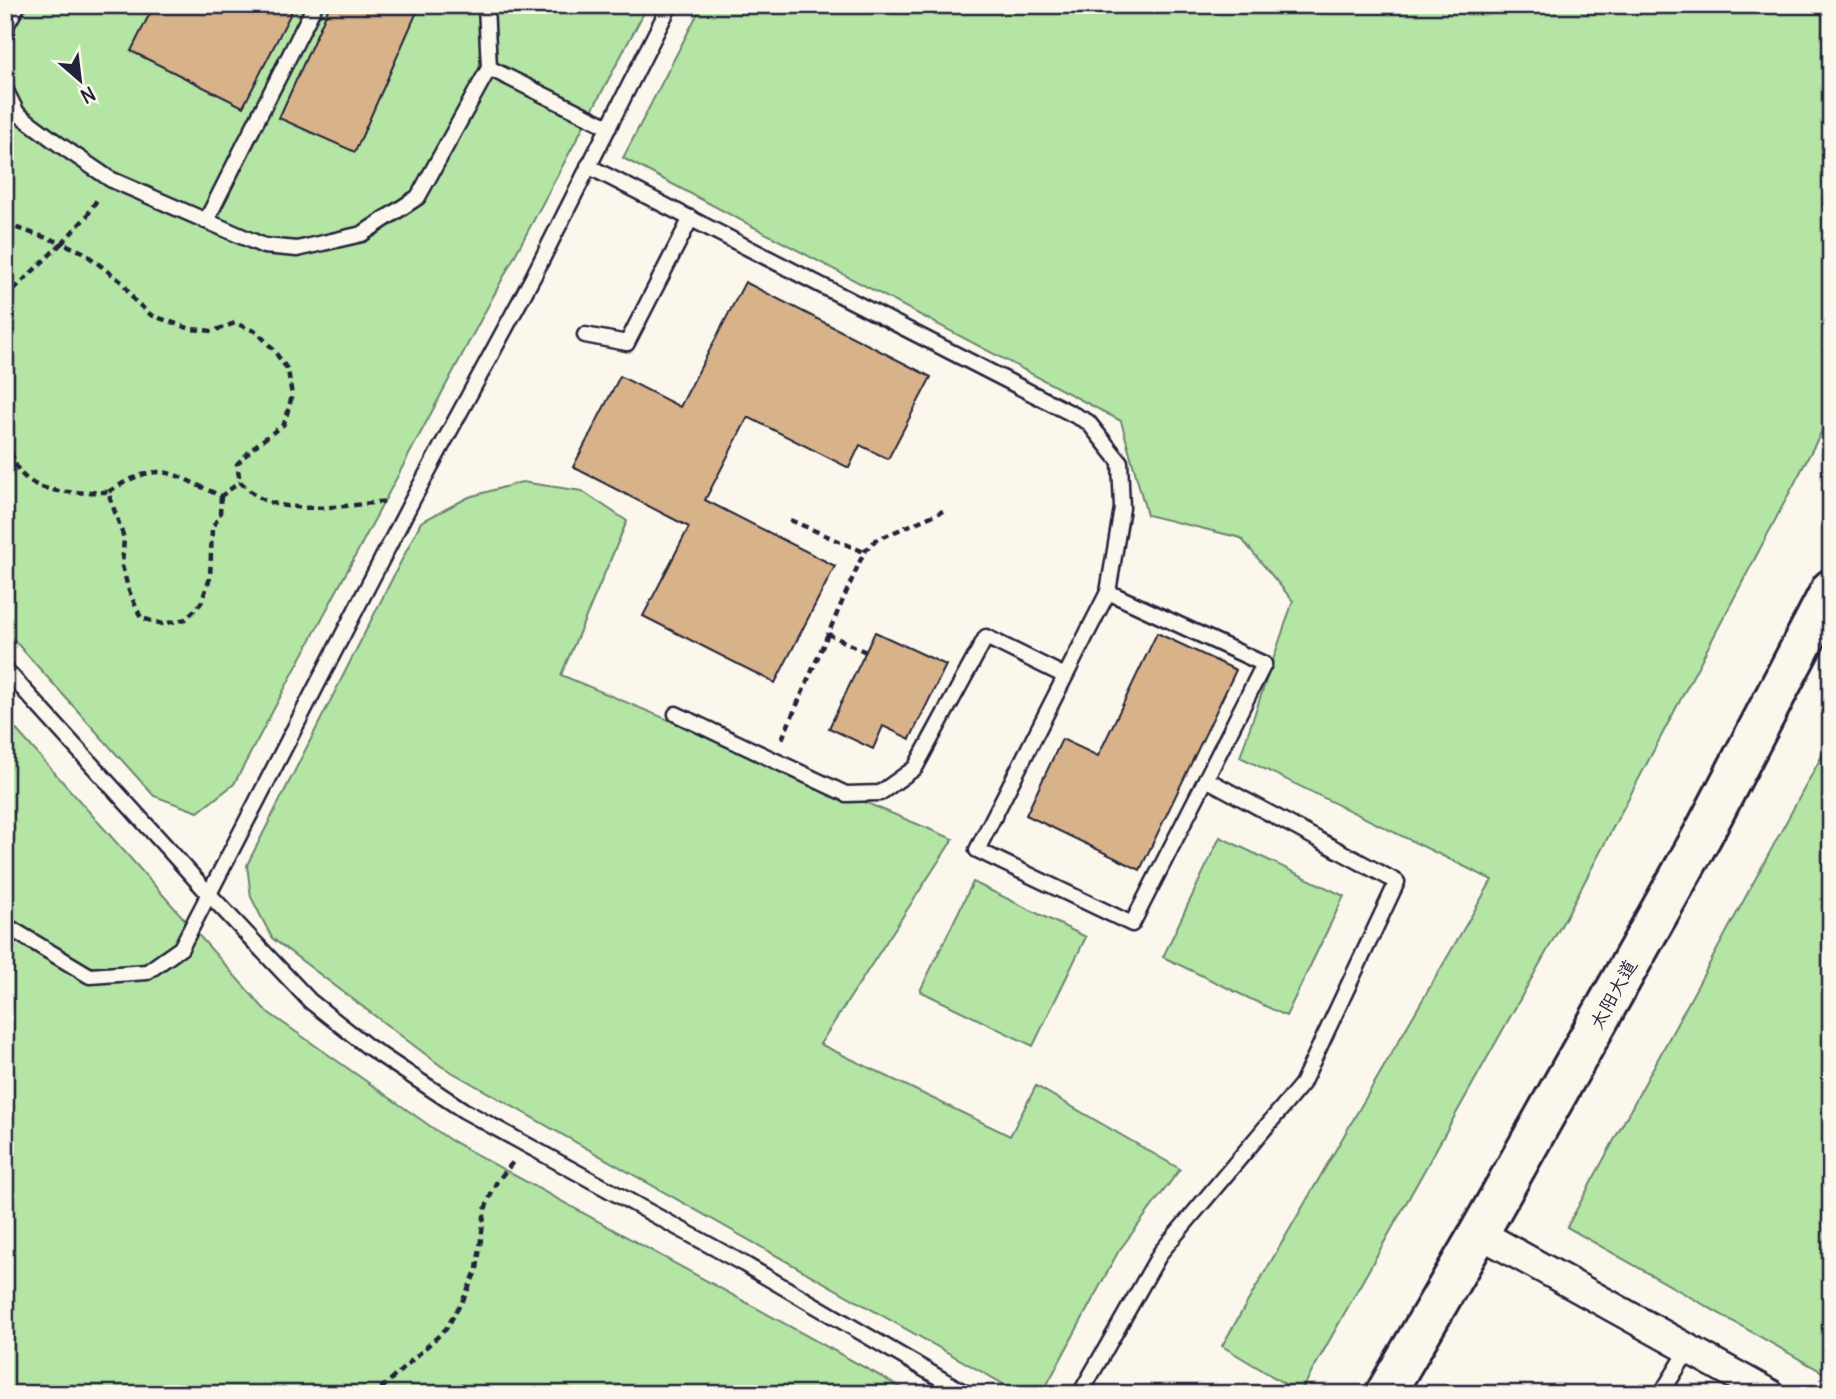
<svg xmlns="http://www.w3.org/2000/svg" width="1836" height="1399" font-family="Delius,'LXGW WenKai TC',sans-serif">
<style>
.green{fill:#b4e5a5;stroke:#6b8470;stroke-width:2}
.building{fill:#d8b38a;stroke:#22223b;stroke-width:2}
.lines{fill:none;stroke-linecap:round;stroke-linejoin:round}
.service-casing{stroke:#22223b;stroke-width:19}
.minor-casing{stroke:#22223b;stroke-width:33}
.secondary-casing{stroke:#22223b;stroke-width:44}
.path{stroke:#22223b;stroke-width:4.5;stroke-dasharray:7 5;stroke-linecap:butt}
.service{stroke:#fbf7ec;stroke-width:14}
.minor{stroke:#fbf7ec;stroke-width:28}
.secondary{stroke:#fbf7ec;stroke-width:38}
.labels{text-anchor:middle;stroke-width:6;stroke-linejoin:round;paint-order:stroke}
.street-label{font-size:19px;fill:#22223b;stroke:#fbf7ec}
</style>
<rect width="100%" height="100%" fill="#fbf7ec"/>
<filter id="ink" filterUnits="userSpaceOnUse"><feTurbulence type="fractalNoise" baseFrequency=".0143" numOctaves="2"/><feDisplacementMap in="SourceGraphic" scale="14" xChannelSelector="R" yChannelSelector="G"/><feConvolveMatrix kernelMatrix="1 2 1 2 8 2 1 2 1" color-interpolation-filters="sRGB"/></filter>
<g filter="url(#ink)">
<g class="green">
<polygon points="5,5 648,5 234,784 198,812 154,796 5,630"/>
<polygon points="702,5 1831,5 1831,414 1567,915 1300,1393 1222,1346 1492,880 1240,757 1293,601 1241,538 1147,515 1121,421 623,158"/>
<polygon points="522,482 582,491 627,521 561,675 953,839 820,1044 1010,1136 1036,1086 1180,1169 1118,1252 1042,1394 1021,1394 441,1066 272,938 251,897 247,865 421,522 469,497"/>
<polygon points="5,717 266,1011 450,1140 913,1394 5,1394"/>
<polygon points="1831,739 1831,1377 1567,1227"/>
<polygon points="1220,837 1344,896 1286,1016 1163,957"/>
<polygon points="973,882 1086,937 1033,1046 920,991"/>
</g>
<g class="building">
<polygon points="154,5 295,5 243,107 131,51"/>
<polygon points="330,5 420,5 355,152 279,118"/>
<polygon points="745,282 931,377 888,459 860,445 849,468 748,417 705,500 835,566 775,683 643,616 689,527 573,467 620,376 680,407"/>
<polygon points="875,632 946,665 910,739 883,726 873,749 829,728"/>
<polygon points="1157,633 1236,670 1140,870 1026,815 1062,739 1098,756"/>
</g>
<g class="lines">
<g class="service-casing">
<g id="service">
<polyline points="486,5 489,68"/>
<polyline points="5,36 7,24 18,5"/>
<polyline points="5,89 17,113 60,145 110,179 264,246 297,249 362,234 418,197 489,68 609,127"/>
<polyline points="588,166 1088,422 1120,462 1122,508 1108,592 1264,664 1206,779 1397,882 1302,1084 1161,1252 1080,1394"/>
<polyline points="206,221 315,5"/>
<polyline points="585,335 627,343 691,218"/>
<polyline points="1108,592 977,850 1132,924 1206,779"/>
<polyline points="5,669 208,893 310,1001 367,1046 463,1110 744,1264 967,1394"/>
<polyline points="676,714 846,794 880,793 915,768 986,637 1065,676"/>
<polyline points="5,925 90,976 147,972 181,948 413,499 533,277 670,5"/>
<polyline points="1661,1394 1689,1349"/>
</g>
</g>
<g class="minor-casing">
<polyline id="minor" points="1479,1233 1770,1394"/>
</g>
<g class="secondary-casing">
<polyline id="secondary" points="1385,1394 1479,1233 1702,836 1831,589"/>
</g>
<g class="path">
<polyline points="5,224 62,243 87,216 98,198"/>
<path d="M5 298 62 243 83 252 123 283 134 300 151 315 191 329 213 331 235 323 257 332 272 348 288 370 292 396 284 424 255 446 237 464 240 482C247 488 254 495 262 499 296 515 352 505 388 501"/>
<path d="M5 429C9 442 12 460 19 471 39 497 79 492 108 492"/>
<path d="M221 496 220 514 212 529 210 578 201 603 186 619 163 624 141 618 129 591 122 566 124 538 108 492C163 458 168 473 221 496L240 482"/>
<polyline points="790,520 864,552"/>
<polyline points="866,652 828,634 864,552 876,540 943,511"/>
<polyline points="782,739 828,634"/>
<polyline points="370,1394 384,1386 446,1329 464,1298 477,1269 485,1209 496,1183 513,1162"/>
<polyline points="548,1394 566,1394"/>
</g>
<use href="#service" class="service"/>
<use href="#minor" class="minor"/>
<use href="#secondary" class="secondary"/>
</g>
</g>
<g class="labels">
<g class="street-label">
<text transform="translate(1613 994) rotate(-61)" y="7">太阳大道</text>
</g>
</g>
<rect width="1836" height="1399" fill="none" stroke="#fbf7ec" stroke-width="28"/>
<rect x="14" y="14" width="1808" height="1371" fill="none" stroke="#22223b" stroke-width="2.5" filter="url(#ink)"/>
<g transform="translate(80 80) rotate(152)" stroke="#fbf7ec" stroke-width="5" paint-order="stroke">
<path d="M0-5L12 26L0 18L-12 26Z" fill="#22223b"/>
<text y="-10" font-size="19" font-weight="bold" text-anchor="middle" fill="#22223b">N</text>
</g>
</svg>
